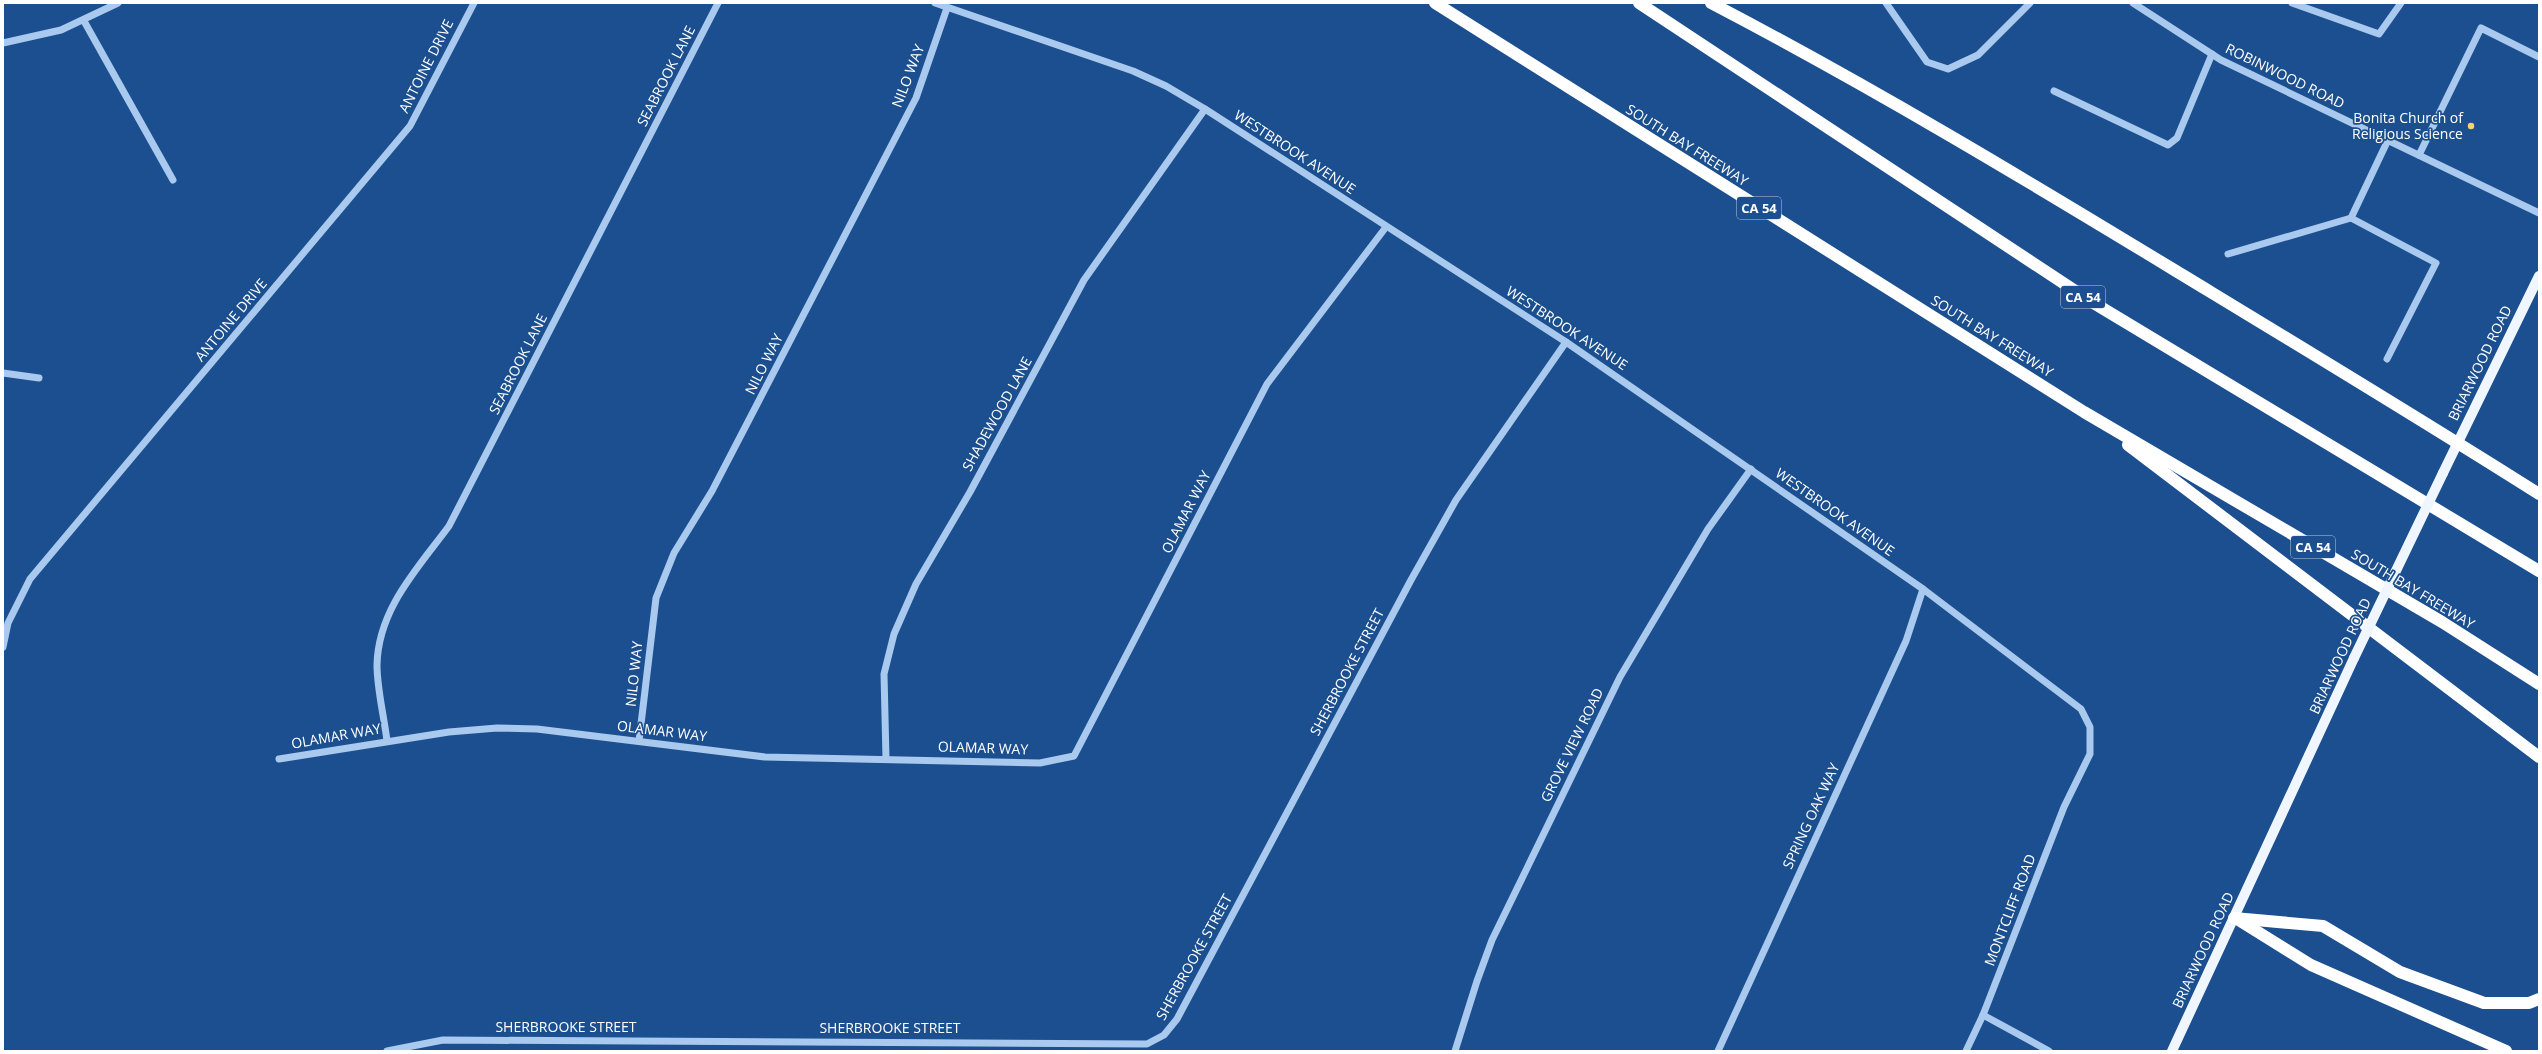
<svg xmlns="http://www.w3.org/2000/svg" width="2542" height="1054" font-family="'Open Sans',sans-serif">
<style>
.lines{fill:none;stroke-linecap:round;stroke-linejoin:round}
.minor{stroke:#a9c9ee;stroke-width:7}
.major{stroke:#f0f6ff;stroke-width:10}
.highway{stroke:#fff;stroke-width:12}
.major-bridge{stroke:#f0f6ff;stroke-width:10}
.poi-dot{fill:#ffd166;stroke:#1b4f8f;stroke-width:1.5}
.labels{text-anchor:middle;stroke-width:3.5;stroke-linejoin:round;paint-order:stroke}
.shield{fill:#1b4f8f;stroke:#bbcadd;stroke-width:1}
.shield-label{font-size:13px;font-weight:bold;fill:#fff}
.street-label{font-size:14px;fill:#fff;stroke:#1b4f8f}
.poi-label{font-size:14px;fill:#fff;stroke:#1b4f8f;text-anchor:end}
</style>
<rect width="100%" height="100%" fill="#1b4f8f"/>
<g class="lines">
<g class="minor">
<polyline points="935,3 1133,71 1166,86 1205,109 1566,342 1923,589 2081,709 2090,727 2090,754 2064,807 1983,1015 1966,1051"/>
<polyline points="1886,3 1927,62 1948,69 1978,55 2030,3"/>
<polyline points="2133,3 2221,60 2539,213"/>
<polyline points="2292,3 2379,34 2401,3"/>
<polyline points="84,21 173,180"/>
<polyline points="3,43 61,30 118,3"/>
<polyline points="2054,91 2168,145 2177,138 2212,54"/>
<polyline points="2419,155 2481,28 2539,57"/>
<polyline points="2228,254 2351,218"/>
<polyline points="2387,359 2436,263 2351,218 2388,140"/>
<polyline points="3,373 39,378"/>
<polyline points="3,647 8,623 30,579 410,126 474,3"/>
<path d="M387 741C384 716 377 689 377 665 378 609 418 568 449 526L718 3"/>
<polyline points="639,741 656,598 674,553 712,491 916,98 947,8"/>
<polyline points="279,759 449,732 497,728 537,729 765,757 1040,763 1074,756 1267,384 1386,227"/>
<polyline points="886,759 884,674 894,634 916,584 970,492 1084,280 1205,109"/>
<polyline points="1983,1015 2049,1051"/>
<polyline points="387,1051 443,1040 1147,1044 1164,1035 1177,1019 1411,580 1456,500 1566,342"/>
<polyline points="1455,1051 1477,981 1492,940 1620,677 1708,529 1751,469"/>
<polyline points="1718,1051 1906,641 1923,589"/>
</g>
<g class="major">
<polyline points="2443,473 2539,276"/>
<polyline points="2172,1051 2354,658"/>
</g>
<g class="highway">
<polyline points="1435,3 2084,412 2442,622 2539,684"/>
<polyline points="1639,3 2092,302 2539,571"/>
<path d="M1711 3C1870 86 2023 178 2176 271 2298 345 2419 418 2539 494"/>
<polyline points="2128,445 2539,757"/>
<polyline points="2234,918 2323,926 2400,972 2484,1003 2529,1003 2539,999"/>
<polyline points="2237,919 2311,965 2506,1051"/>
</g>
<polyline class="major-bridge" points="2354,658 2443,473"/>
</g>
<circle class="poi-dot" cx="2471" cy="126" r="4"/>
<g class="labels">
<g class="shield">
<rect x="1737" y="197" width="44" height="22" rx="3"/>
<rect x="2061" y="286" width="44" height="22" rx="3"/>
<rect x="2291" y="536" width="44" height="22" rx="3"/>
</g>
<g class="shield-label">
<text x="1759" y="213">CA 54</text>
<text x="2083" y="302">CA 54</text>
<text x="2313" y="552">CA 54</text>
</g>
<g class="street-label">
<text transform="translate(426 66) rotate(-63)" y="5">ANTOINE DRIVE</text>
<text transform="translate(666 76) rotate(-63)" y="5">SEABROOK LANE</text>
<text transform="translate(908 76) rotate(-69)" y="5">NILO WAY</text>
<text transform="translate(2285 76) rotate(26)" y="5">ROBINWOOD ROAD</text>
<text transform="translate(1687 145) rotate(32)" y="5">SOUTH BAY FREEWAY</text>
<text transform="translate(1295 152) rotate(33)" y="5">WESTBROOK AVENUE</text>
<text transform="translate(231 320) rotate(-50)" y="5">ANTOINE DRIVE</text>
<text transform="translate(1567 328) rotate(33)" y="5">WESTBROOK AVENUE</text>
<text transform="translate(1992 336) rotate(32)" y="5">SOUTH BAY FREEWAY</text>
<text transform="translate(2480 363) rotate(-64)" y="5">BRIARWOOD ROAD</text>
<text transform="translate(518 364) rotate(-63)" y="5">SEABROOK LANE</text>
<text transform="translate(764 364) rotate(-63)" y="5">NILO WAY</text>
<text transform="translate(997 414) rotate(-61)" y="5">SHADEWOOD LANE</text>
<text transform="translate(1186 512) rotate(-63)" y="5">OLAMAR WAY</text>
<text transform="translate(1835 512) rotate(35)" y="5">WESTBROOK AVENUE</text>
<text transform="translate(2413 589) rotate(31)" y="5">SOUTH BAY FREEWAY</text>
<text transform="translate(2340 656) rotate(-65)" y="5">BRIARWOOD ROAD</text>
<text transform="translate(1347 672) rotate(-62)" y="5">SHERBROOKE STREET</text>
<text transform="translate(634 674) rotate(-84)" y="5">NILO WAY</text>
<text transform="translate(662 731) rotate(7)" y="5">OLAMAR WAY</text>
<text transform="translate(336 736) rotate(-10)" y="5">OLAMAR WAY</text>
<text transform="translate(1572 745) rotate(-64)" y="5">GROVE VIEW ROAD</text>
<text transform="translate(983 748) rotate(2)" y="5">OLAMAR WAY</text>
<text transform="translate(1811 816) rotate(-65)" y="5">SPRING OAK WAY</text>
<text transform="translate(2010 910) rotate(-69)" y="5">MONTCLIFF ROAD</text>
<text transform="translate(2203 950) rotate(-65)" y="5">BRIARWOOD ROAD</text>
<text transform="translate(1194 957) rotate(-61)" y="5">SHERBROOKE STREET</text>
<text x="566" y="1032">SHERBROOKE STREET</text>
<text x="890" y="1033">SHERBROOKE STREET</text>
</g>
<g class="poi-label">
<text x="2463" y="123">Bonita Church of<tspan x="2463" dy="16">Religious Science</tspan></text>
</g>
</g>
<rect width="2542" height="1054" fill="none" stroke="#ffffff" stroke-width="8"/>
</svg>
